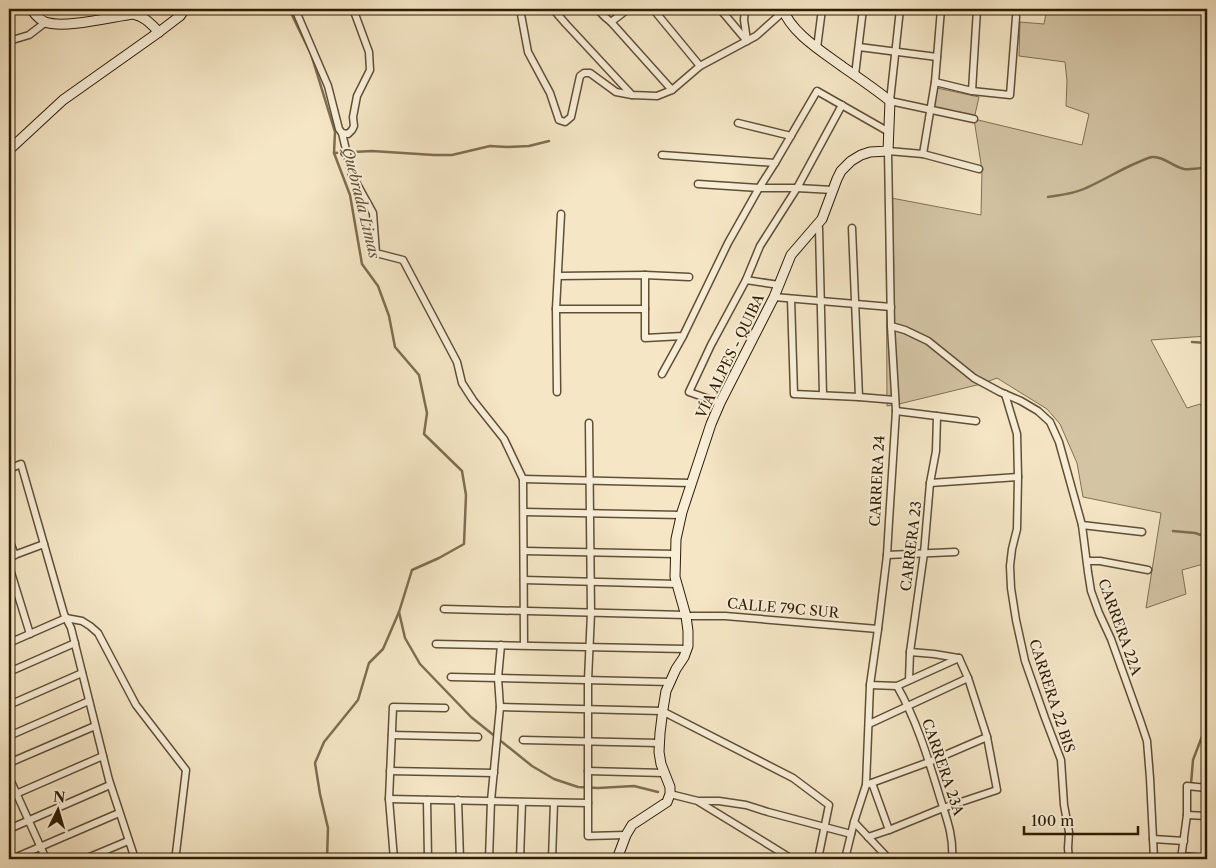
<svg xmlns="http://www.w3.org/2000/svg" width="1216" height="868" font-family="'Libre Caslon Text',serif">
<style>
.green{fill:#d3c4a4;stroke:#817054}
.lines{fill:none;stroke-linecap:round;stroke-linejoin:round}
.stream{stroke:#7e6d50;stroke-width:2.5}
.street-casing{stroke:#604f34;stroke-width:9}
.secondary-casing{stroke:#2f1d03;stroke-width:11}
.street{stroke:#f8efd9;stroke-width:6}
.secondary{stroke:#f8efd9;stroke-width:9}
.labels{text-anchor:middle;stroke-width:4;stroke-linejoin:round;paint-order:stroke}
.street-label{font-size:14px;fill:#2f1d03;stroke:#f8efd9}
.water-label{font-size:15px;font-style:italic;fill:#635236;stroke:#f8efd9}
</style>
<rect width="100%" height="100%" fill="#f5e6c5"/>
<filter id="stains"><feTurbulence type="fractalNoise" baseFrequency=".004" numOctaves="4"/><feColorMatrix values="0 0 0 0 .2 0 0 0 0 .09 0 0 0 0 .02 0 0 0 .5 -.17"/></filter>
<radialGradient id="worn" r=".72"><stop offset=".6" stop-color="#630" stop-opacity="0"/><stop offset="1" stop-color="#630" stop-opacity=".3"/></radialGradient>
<polygon class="green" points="1047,9 1207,9 1207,336 1151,340 1187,408 1200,404 1207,416 1207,563 1182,570 1186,594 1146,608 1161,513 1083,497 1077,463 1060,424 1047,409 997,378 981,384 899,404 887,406 886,197 981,215 982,170 974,119 933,109 937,88 979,97 974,119 1082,145 1089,114 1066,106 1067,81 1065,62 1019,56 1020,22 1044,24"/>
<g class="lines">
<g class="stream">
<polyline points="289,9 311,54 335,132 334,153 350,195 362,264 378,286 389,316 395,347 419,375 427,413 424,434 462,471 466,495 464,544 439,558 412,570 399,612 383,649 369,663 358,700 324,742 315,763 320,794 328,828 327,859"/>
<polyline points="334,153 372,151 434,155 452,155 490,146 507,147 529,146 549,141"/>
<path d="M1048 197C1061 195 1074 194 1086 188 1102 181 1118 171 1134 164 1140 162 1146 158 1152 157 1164 156 1173 167 1184 169 1192 170 1200 168 1207 167"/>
<polyline points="1192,342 1207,343"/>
<polyline points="1173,531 1195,533 1207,537"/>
<polyline points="399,612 405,638 420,664 471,717 532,766 554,779 578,787 598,788 634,786 658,792"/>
<polyline points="1191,784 1193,760 1201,739 1207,725"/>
</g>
<g class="street-casing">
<g id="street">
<polyline points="295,9 328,86 339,129 342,133 348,134 352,130 354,126 353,117 357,96 370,70 369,52 355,14 355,9"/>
<polyline points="520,9 528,52 550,93 559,120 565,122 571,117 580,76 584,73 590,73 616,92 632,95 657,96 672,90 700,66 756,36 784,11"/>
<polyline points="553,9 566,24 632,95"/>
<polyline points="597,9 605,17 611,22 672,90"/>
<polyline points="653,9 700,66"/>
<polyline points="720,9 747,41"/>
<polyline points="745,9 744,20 747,40"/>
<polyline points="900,9 890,101 974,119"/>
<polyline points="611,22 628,9"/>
<polyline points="9,41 29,35 46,22"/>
<polyline points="859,47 937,57"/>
<polyline points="817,48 822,9"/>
<polyline points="855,75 863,9"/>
<polyline points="935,82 972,91 1010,95 1016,17"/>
<polyline points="972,91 977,9"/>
<polyline points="738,123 791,136"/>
<polyline points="342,133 352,175 373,213 376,253 403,260 457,362 462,383 473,400 504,439 523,479 524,645"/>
<polyline points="923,154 935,82 941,9"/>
<polyline points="662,155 775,163"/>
<polyline points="698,184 759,188 797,188 833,190"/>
<polyline points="817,225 819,228 823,395"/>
<polyline points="852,228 859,397"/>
<polyline points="645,275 645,338 683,336 728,243 759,188 775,163 817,91 889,132"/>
<polyline points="558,276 645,275 689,277"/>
<polyline points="746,280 779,285"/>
<polyline points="774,297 891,307"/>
<polyline points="791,299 794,394 859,397 895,400"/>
<polyline points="556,309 645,309"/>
<polyline points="891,326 905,330 928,341 974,378 1000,392 1021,401 1038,411 1050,422 1059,442 1082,525 1088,572 1091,591 1099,613 1111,639 1140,720 1147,741 1150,778 1154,859"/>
<polyline points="662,374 683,336"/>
<polyline points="557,392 556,309 561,214"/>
<polyline points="1005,394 1017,434 1018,477 1017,529 1012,549 1010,566 1011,588 1016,620 1025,661 1045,718 1061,760 1064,805 1069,832 1068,848 1069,859"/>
<polyline points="720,403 689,392 711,345 746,280 760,246 797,188 842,105"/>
<polyline points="896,411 976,421"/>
<polyline points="589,423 591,613 588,680 588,836 626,835"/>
<polyline points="9,469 21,464 64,614 71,628 109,780 135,859"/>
<polyline points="523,479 691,483"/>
<polyline points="930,483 1018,477"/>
<polyline points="524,512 681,515"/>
<polyline points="1082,525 1142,532"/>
<polyline points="9,540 15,555"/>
<polyline points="524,551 675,554"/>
<polyline points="887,555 955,552"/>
<polyline points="9,557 44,544"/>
<polyline points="1087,561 1100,561 1148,570"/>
<polyline points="9,566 30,634"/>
<polyline points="524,580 677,584"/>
<polyline points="444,609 686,615"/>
<polyline points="686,616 725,616 878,629"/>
<polyline points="9,643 66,618 82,621 90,626 98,633 136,705 186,770 176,853 178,859"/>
<polyline points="436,644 686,649"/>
<polyline points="910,652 934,654 958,658"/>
<polyline points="9,672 75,643"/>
<polyline points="451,677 671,682"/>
<polyline points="909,680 910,652 924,553 930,483 936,451 937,416"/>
<polyline points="870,685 897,686 959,658"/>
<path d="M897 686C916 719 927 755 938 791 945 815 954 834 952 859"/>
<polyline points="9,705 82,673"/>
<polyline points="500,707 662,711 793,778 829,805 818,859"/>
<polyline points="869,724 968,678"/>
<polyline points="392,735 478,737"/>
<polyline points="9,736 89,701"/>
<polyline points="523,740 659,743"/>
<polyline points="9,763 95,726"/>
<polyline points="390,771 494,773"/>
<polyline points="588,771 664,773"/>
<polyline points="9,777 46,859"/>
<polyline points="872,783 889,830"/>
<polyline points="866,785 929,762 987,737"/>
<polyline points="670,794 698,801 719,801 746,805 768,812 851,834"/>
<polyline points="9,797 103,756"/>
<polyline points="389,799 588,803"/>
<polyline points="427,800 428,859"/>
<polyline points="458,800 460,859"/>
<polyline points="699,802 792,859"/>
<polyline points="1187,815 1207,816"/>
<polyline points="854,822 889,859"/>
<polyline points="9,829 110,785"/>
<polyline points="868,837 889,830 943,808 997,790 987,737 968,678 959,658"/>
<polyline points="1153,839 1184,841"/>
<polyline points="1181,856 1207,858"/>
<polyline points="12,859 119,813"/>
<polyline points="85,859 128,841"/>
<polyline points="394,859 389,799 393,707 445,708"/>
<polyline points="489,859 491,801 500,707 498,678 501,645"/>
<polyline points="520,859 522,802"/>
<polyline points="552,859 554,803"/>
<polyline points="845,859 854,822 866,785 870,685 878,629 887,555 889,521 896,411 891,326 888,151 923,154 979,169"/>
<polyline points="1181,859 1187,815 1187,786 1207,788"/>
</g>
</g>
<g class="secondary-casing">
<g id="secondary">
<path d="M31 9C35 14 38 19 45 22 64 29 111 17 133 14 144 16 151 24 159 32"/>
<polyline points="9,150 63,100 159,32 180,16 185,9"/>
<path d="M617 859 626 835 632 825 667 802 670 794V787L661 764 659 752 660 733 663 709 666 691 676 669 684 657 688 646V631L686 616 675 577 676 539 682 512 711 424 720 403 774 297 791 255 822 219 837 179 841 171 851 161 861 155 870 152 888 151 890 101C875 89 859 78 843 67 823 52 791 33 783 9"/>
</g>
</g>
<use href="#street" class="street"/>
<use href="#secondary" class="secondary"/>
</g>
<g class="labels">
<g class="street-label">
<text transform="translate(730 356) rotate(-64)" y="5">VÍA ALPES - QUIBA</text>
<text transform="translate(877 481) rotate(-87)" y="5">CARRERA 24</text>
<text transform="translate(911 546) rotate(-83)" y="5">CARRERA 23</text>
<text transform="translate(783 608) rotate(5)" y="5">CALLE 79C SUR</text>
<text transform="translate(1120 627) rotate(70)" y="5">CARRERA 22A</text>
<text transform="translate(1052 696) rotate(72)" y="5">CARRERA 22 BIS</text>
<text transform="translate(943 767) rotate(71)" y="5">CARRERA 23A</text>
</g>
<g class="water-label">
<text transform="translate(361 203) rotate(76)" y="5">Quebrada Limas</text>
</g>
</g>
<rect width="1216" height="868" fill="none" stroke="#f5e6c5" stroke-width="30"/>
<rect x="10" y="10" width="1196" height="848" fill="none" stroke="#2f1d03" stroke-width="2.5"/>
<rect x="15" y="15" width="1186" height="838" fill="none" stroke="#2f1d03"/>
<g transform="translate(58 810) rotate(5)" stroke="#f8efd9" stroke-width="4" paint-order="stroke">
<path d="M0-4L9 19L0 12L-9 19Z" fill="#2f1d03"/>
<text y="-8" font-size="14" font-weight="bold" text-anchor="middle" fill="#2f1d03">N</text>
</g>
<path d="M1024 826v8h114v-8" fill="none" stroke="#2f1d03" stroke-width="2.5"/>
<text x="1031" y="826" font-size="15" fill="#2f1d03" stroke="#f8efd9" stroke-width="4" paint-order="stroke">100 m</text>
<rect width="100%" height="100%" filter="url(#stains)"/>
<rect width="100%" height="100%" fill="url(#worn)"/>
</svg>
